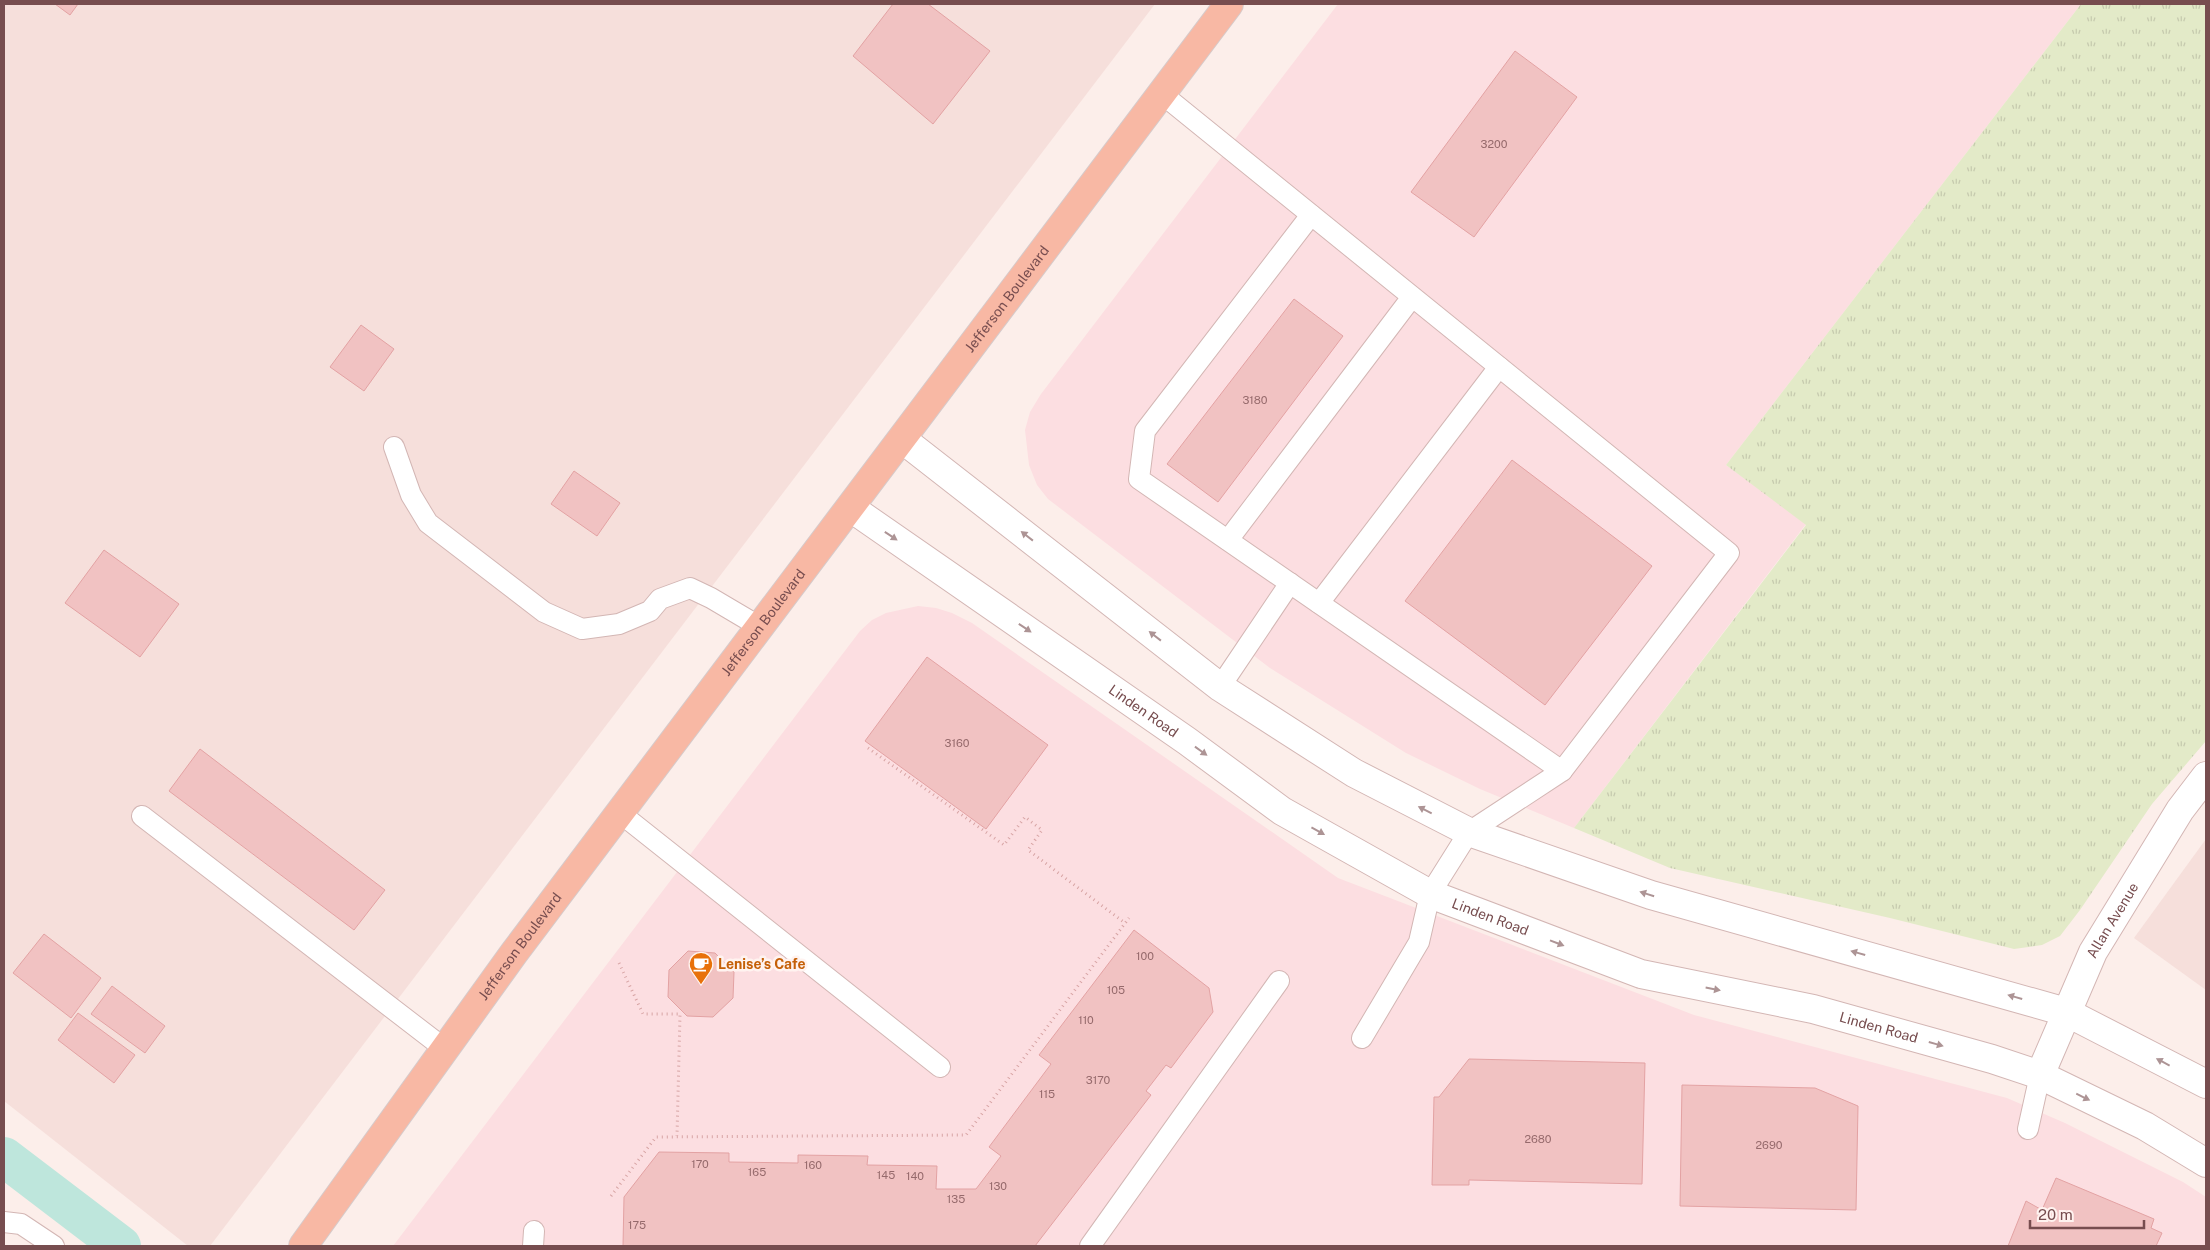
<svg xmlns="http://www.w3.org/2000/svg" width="2210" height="1250" font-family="'Public Sans',sans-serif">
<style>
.residential{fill:#f6dfdb}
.commercial{fill:#fcdee1}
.grass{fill:url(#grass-tufts)}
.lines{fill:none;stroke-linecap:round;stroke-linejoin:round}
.canal{stroke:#bee6dc;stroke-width:40}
.building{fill:#f1c2c2;stroke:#e3a2a3}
.service-casing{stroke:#d3b6b4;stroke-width:22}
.minor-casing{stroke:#d3b6b4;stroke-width:30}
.tertiary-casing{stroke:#d3b6b4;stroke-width:30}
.primary-casing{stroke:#d6caca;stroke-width:30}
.path{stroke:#d7a4a4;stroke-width:3;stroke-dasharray:1 4;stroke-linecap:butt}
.service{stroke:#fff;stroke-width:20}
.minor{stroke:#fff;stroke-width:28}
.tertiary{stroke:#fff;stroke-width:28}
.primary{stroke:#f8b8a4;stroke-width:28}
.oneway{fill:#ad9495}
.labels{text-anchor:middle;stroke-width:5;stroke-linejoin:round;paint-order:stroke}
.number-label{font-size:11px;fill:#966a6c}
.street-label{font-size:14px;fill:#774d4f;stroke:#fff3f0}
.food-label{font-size:14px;font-weight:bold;fill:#c56008;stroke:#fff3f0;text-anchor:start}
</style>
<defs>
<pattern id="grass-tufts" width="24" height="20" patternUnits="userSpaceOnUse" patternTransform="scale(1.25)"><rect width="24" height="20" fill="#e3eac8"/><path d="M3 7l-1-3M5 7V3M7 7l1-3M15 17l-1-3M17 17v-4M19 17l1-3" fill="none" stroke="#c6caae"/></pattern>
</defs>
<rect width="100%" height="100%" fill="#fceeea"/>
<g class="residential">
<polygon points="4,4 1155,4 210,1246 188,1246 4,1101"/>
<polygon points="2206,839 2206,990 2134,938"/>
</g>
<g class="commercial">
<polygon points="1338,4 2081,4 1726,465 1806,524 1574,828 1480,789 1406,753 1270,668 1048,499 1037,485 1029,465 1025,430 1030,412 1041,394"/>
<polygon points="918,606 936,608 952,613 972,623 1338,878 1694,1015 2007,1098 2065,1123 2183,1182 2206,1197 2206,1246 393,1246 860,631 872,620 886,613"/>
</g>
<polygon class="grass" points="2081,4 2206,4 2206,741 2152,804 2080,910 2060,936 2042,945 2014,949 1890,918 1670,868 1574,828 1806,525 1726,465"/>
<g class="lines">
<polyline class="canal" points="4,1157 121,1246"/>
</g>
<g class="building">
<polygon points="55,4 78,4 70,15"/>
<polygon points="893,4 928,4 990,51 933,124 853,56"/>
<polygon points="1515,51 1577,97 1474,237 1411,192"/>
<polygon points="1294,299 1343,336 1218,502 1167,464"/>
<polygon points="361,325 394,349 364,391 330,367"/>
<polygon points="1512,460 1652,566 1545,705 1405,601"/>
<polygon points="574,471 620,503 597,536 551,504"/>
<polygon points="104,550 179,604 140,657 65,603"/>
<polygon points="927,657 1048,745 986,829 865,741"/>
<polygon points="200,749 385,890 354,930 169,791"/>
<polygon points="1134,930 1209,988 1213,1012 1171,1068 1166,1065 1146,1091 1151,1095 1035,1246 623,1246 624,1197 659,1152 729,1153 729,1162 798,1163 798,1155 868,1156 867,1165 937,1166 936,1189 976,1189 1001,1156 989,1147 1051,1064 1039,1055"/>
<polygon points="44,934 101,978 71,1018 13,973"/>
<polygon points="688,951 715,953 734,972 733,998 713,1017 687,1016 668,997 669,970"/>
<polygon points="112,986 165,1026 145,1053 91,1014"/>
<polygon points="78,1013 135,1055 114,1083 58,1040"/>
<polygon points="1469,1059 1645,1063 1642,1184 1469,1180 1469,1185 1432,1185 1434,1097 1439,1097"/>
<polygon points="1682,1085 1815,1088 1858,1106 1856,1210 1680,1206"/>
<polygon points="2056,1178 2154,1219 2151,1228 2162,1233 2156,1246 2008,1246 2026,1201 2042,1210"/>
</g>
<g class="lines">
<g class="service-casing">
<g id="service">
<polyline points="1162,94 1729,553 1562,771 1469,832 1430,894 1419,942 1362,1038"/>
<polyline points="1311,215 1145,431 1139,479 1562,771"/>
<polyline points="394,447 411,495 428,523 544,612 582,629 619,624 650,611 660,599 690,588 711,598 760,627"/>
<polyline points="1228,540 1412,297"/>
<polyline points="1319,603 1499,367"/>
<polyline points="1220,687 1290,583"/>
<polyline points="620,813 940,1067"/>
<polyline points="142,816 445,1049"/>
<polyline points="2028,1129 2040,1075"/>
<polyline points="4,1222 21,1224 54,1246"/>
<polyline points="533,1246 534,1231"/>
<polyline points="1090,1246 1279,981"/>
</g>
</g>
<g class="minor-casing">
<g id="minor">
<path id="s1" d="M2040 1075 2093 952 2180 810 2206 776"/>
</g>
</g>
<g class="tertiary-casing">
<g id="tertiary">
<polyline points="902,439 1220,687 1354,773 1469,832 1651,895 2066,1012 2206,1084"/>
<path id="s2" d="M851 508 1187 741 1282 811 1430 894 1641 974 1813 1009 1992 1059 2040 1075 2145 1126 2206 1163"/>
</g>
</g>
<g class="primary-casing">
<g id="primary">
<path id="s3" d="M303 1246 514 953 1229 4"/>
</g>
</g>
<g class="path">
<polyline points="868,748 1004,845 1025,817 1042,830 1028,850 1125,923"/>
<polyline points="619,963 643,1014 680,1014 677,1136"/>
<polyline points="611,1196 656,1137 966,1135 1129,918"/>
</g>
<use href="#service" class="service"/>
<use href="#minor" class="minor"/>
<use href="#tertiary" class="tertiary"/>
<use href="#primary" class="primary"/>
</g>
<defs><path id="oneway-solid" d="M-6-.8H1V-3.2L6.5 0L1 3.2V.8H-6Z" transform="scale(1.25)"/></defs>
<g class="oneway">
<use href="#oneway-solid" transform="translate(891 536) rotate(34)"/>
<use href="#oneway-solid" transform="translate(1027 536) rotate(-142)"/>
<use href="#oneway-solid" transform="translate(1025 628) rotate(34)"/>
<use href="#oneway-solid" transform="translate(1155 636) rotate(-142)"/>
<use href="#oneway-solid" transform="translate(1201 751) rotate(36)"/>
<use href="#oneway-solid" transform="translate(1425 810) rotate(-153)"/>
<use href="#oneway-solid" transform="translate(1318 831) rotate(29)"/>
<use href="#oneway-solid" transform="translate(1647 894) rotate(-162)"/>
<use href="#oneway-solid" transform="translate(1557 943) rotate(21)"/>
<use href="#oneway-solid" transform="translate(1858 953) rotate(-164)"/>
<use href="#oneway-solid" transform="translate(1713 989) rotate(11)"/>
<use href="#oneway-solid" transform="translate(2015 997) rotate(-164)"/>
<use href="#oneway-solid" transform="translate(1936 1044) rotate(16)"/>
<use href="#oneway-solid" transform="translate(2163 1062) rotate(-152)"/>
<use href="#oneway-solid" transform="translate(2083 1097) rotate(26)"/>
</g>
<defs>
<g id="cafe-pin" transform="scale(1.25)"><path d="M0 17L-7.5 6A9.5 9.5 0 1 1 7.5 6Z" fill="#e8710a" stroke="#fff3f0"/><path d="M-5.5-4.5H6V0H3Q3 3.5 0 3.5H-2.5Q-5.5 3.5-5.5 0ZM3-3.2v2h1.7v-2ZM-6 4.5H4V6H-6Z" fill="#fff"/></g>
</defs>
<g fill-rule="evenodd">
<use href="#cafe-pin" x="701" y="964"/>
</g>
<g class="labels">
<g class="number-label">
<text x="1494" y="148">3200</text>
<text x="1255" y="404">3180</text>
<text x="957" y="747">3160</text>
<text x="1145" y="960">100</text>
<text x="1116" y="994">105</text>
<text x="1086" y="1024">110</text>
<text x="1098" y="1084">3170</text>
<text x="1047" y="1098">115</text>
<text x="1538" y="1143">2680</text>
<text x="1769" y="1149">2690</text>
<text x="700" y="1168">170</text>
<text x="813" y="1169">160</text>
<text x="757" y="1176">165</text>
<text x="886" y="1179">145</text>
<text x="915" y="1180">140</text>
<text x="998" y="1190">130</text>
<text x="956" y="1203">135</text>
<text x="637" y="1229">175</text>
</g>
<g class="street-label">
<text dy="5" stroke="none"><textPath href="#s3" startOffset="1180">Jefferson Boulevard</textPath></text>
<text dy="5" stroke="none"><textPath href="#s3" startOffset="775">Jefferson Boulevard</textPath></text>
<text dy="5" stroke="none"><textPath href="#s2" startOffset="356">Linden Road</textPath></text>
<text dy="5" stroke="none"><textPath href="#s2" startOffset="761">Linden Road</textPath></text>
<text dy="5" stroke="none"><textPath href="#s1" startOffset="171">Allan Avenue</textPath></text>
<text dy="5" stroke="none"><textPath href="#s3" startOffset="370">Jefferson Boulevard</textPath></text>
<text dy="5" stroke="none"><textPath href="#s2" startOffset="1166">Linden Road</textPath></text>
</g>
<g class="food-label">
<text x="718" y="969">Lenise’s Cafe</text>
</g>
</g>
<rect width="2210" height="1250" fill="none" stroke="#774d4f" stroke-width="10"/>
<path d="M2030 1220v8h114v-8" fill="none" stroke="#774d4f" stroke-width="2.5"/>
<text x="2038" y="1220" font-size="15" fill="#774d4f" stroke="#fff3f0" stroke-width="4" paint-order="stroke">20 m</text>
</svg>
